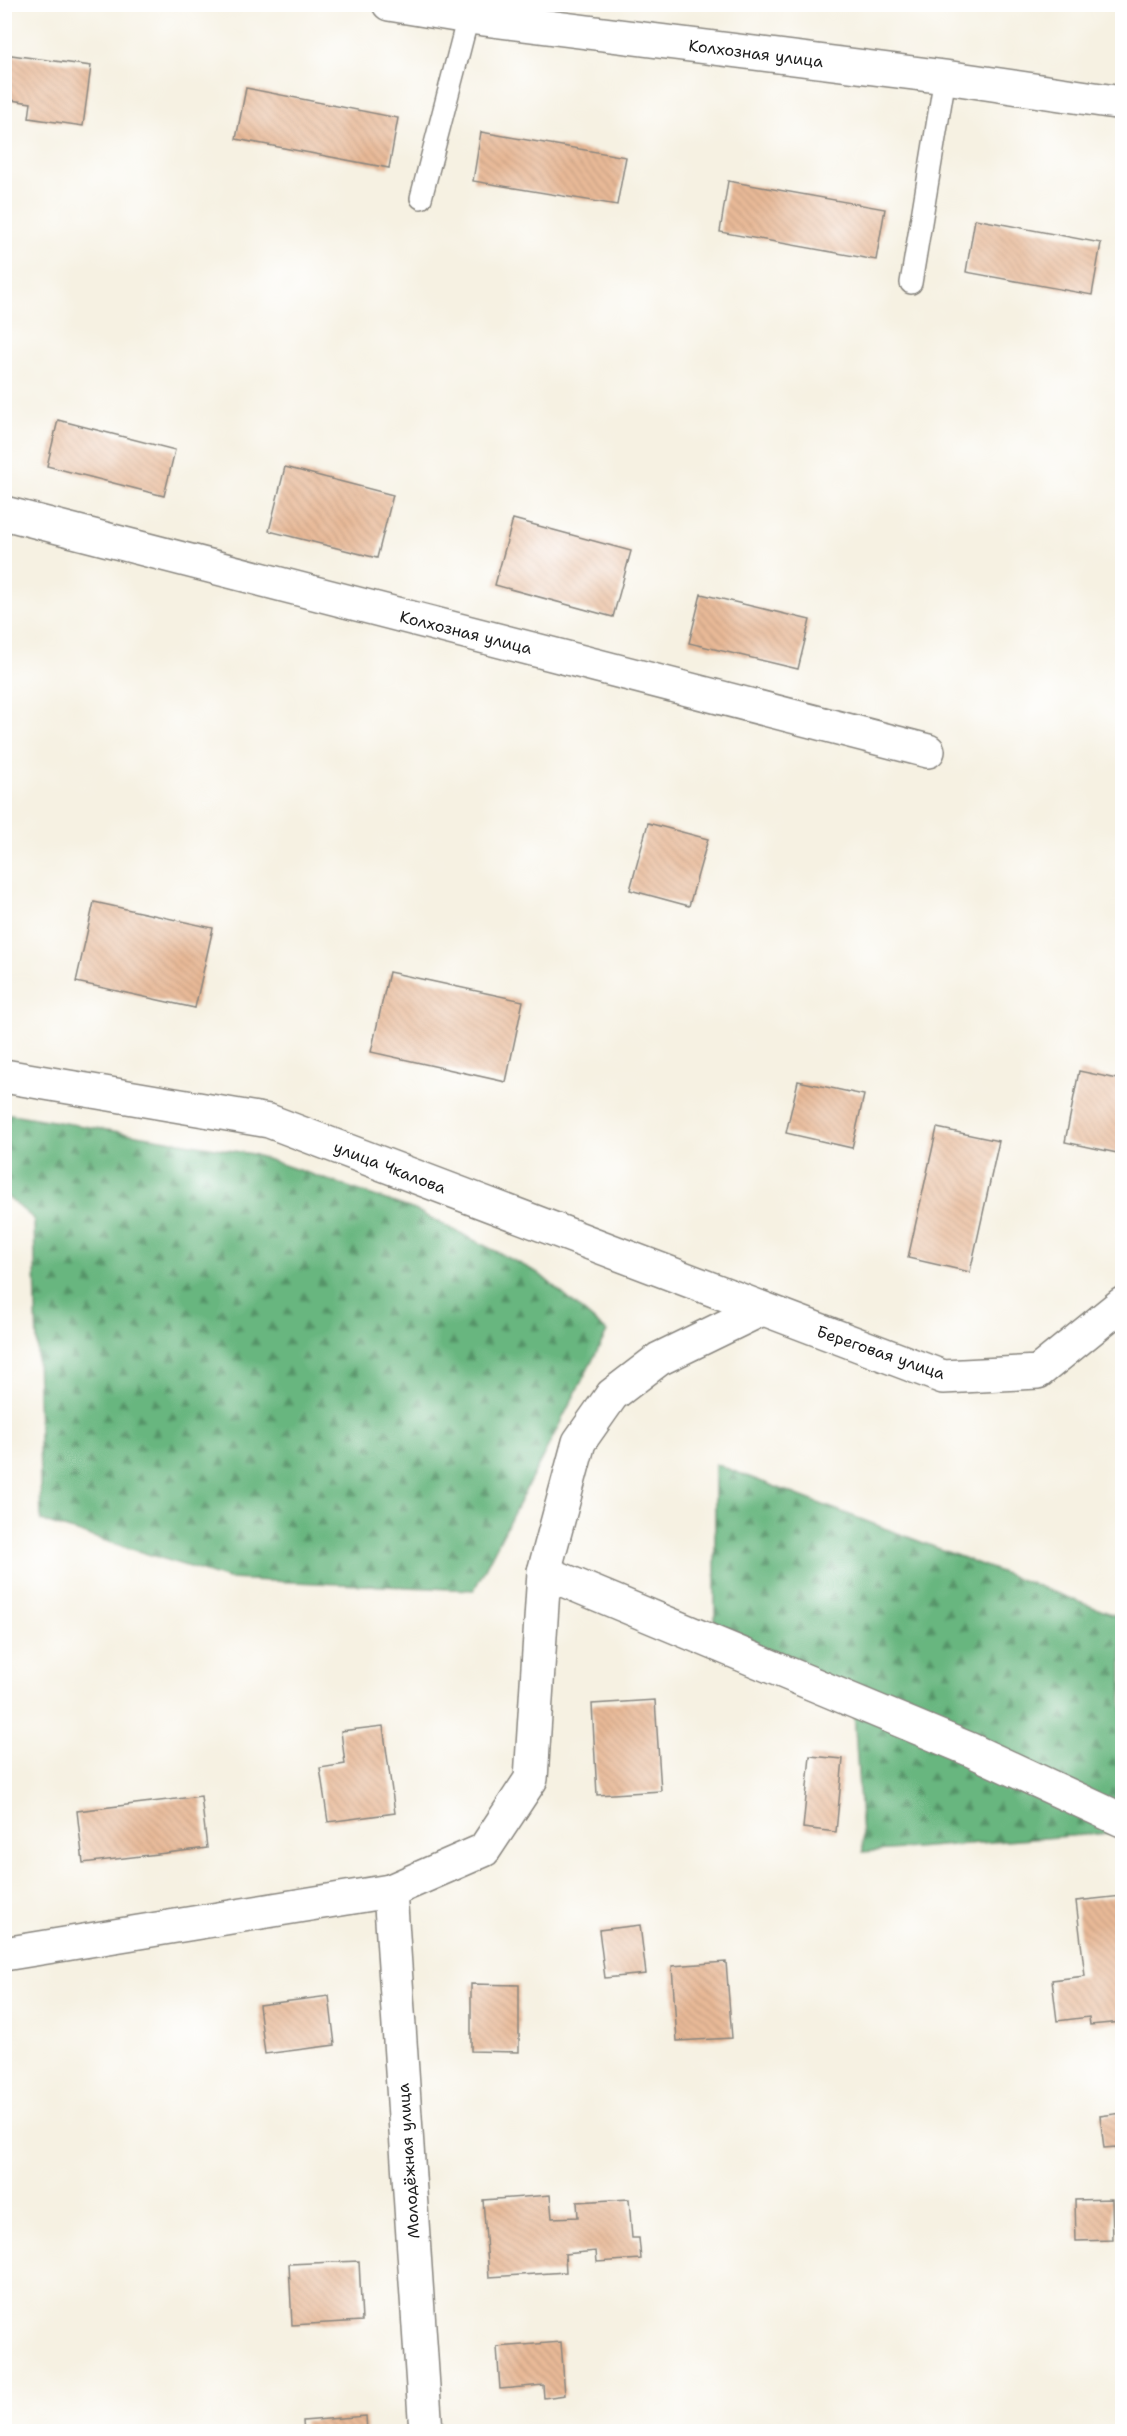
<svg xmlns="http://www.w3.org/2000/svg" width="1127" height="2436" font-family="'Shantell Sans',sans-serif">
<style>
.forest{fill:url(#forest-firs);stroke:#42694e;stroke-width:1.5}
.building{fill:url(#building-back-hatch)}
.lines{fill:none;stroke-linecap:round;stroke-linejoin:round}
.service-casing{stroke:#89867f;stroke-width:24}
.minor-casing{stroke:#89867f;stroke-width:36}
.service{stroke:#fff;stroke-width:21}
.minor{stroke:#fff;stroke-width:33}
.labels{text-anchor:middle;stroke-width:5;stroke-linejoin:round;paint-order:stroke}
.street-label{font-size:16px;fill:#1c1c1c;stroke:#fff}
</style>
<defs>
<pattern id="forest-firs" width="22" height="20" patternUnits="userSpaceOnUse" patternTransform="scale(1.5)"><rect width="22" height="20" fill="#68b67f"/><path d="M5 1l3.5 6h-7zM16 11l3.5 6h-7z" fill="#559367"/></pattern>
<pattern id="building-back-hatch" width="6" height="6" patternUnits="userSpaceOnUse" patternTransform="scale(1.5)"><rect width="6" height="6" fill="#e8b997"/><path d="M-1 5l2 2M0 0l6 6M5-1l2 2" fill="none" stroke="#c69e82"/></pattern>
</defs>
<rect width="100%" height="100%" fill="#fff"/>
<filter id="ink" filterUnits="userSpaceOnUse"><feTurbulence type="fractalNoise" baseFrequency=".0167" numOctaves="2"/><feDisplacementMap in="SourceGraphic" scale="12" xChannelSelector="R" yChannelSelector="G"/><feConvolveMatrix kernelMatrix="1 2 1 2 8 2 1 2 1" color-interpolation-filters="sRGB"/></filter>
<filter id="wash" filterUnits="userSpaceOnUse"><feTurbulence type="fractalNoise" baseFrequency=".008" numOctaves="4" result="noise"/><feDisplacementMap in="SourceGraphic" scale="24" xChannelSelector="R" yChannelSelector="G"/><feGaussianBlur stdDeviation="1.35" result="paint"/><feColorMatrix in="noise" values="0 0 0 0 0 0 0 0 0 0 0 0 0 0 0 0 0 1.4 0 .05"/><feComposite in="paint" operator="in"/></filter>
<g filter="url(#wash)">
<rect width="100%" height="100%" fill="#f6f1e2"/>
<g class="forest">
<polygon points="5,1113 252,1154 415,1210 538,1273 607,1332 474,1590 228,1579 41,1521 34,1219 5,1195"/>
<polygon points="715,1464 1122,1618 1122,1832 863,1852 854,1712 715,1628"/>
</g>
<g id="blocks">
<g class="building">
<polygon points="4,54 91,66 83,126 29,118 31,103 4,99"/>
<polygon points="246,88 398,118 389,168 236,139"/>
<polygon points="481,132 626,157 617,205 473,181"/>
<polygon points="728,181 885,209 876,260 720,232"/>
<polygon points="975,219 1101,243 1092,295 966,272"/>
<polygon points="58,420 175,450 164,496 47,466"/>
<polygon points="285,467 393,495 377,558 269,531"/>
<polygon points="513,519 631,551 613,617 495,585"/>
<polygon points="701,594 810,620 798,669 689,643"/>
<polygon points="648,823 708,839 689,906 630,890"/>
<polygon points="94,902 213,928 195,1008 76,982"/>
<polygon points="389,972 523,1001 506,1082 371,1052"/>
<polygon points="1079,1071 1122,1080 1122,1154 1065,1142"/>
<polygon points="798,1081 864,1095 852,1148 786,1133"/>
<polygon points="937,1128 999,1141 970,1272 908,1258"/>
<polygon points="655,1700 661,1791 597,1795 592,1704"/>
<polygon points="383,1726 395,1813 328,1822 320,1768 345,1764 341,1731"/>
<polygon points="810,1756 843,1759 836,1832 803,1828"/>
<polygon points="201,1796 207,1848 83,1863 77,1811"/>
<polygon points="1122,1896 1122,2022 1090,2025 1089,2017 1057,2021 1052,1980 1085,1976 1076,1901"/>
<polygon points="640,1925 646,1974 605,1978 599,1930"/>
<polygon points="726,1962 732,2038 677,2041 672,1966"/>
<polygon points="471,1984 519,1985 519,2052 471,2051"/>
<polygon points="329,1996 335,2045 265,2054 259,2005"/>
<polygon points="1122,2113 1122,2168 1119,2169 1116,2147 1104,2148 1100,2116"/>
<polygon points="550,2195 552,2218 578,2217 577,2202 629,2199 632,2238 639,2238 641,2259 597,2262 596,2251 565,2254 566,2272 489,2277 483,2200"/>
<polygon points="1112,2199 1113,2240 1076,2241 1075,2200"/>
<polygon points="359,2261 362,2321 292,2325 289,2264"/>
<polygon points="561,2342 565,2395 544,2398 543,2385 500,2389 497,2347"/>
<polygon points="366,2416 367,2432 304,2432 303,2421"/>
</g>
</g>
</g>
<g filter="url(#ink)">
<use href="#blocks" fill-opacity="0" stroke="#89867f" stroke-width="1.5"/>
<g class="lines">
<g class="service-casing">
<g id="service">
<polyline points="421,198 468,17"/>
<polyline points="911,283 945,77"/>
</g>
</g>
<g class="minor-casing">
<g id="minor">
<polyline points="389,4 468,17 945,77 1122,103"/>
<polyline points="4,513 928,751"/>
<polyline points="4,1076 269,1121 943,1377 1038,1372 1122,1304"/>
<polyline points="544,1572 579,1442 612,1395 659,1359 762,1309"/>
<polyline points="390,1891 426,2432"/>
<polyline points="4,1954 390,1891 484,1850 531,1779 544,1572 969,1749 1122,1820"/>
</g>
</g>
<use href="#service" class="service"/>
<use href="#minor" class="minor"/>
</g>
</g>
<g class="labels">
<g class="street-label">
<text transform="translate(756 53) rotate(7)" y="6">Колхозная улица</text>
<text transform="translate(466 632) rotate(14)" y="6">Колхозная улица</text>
<text transform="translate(390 1167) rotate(21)" y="6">улица Чкалова</text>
<text transform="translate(881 1352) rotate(19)" y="6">Береговая улица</text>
<text transform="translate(408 2161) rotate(-94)" y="6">Молодёжная улица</text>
</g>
</g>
<rect width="1127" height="2436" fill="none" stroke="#fff" stroke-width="24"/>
</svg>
